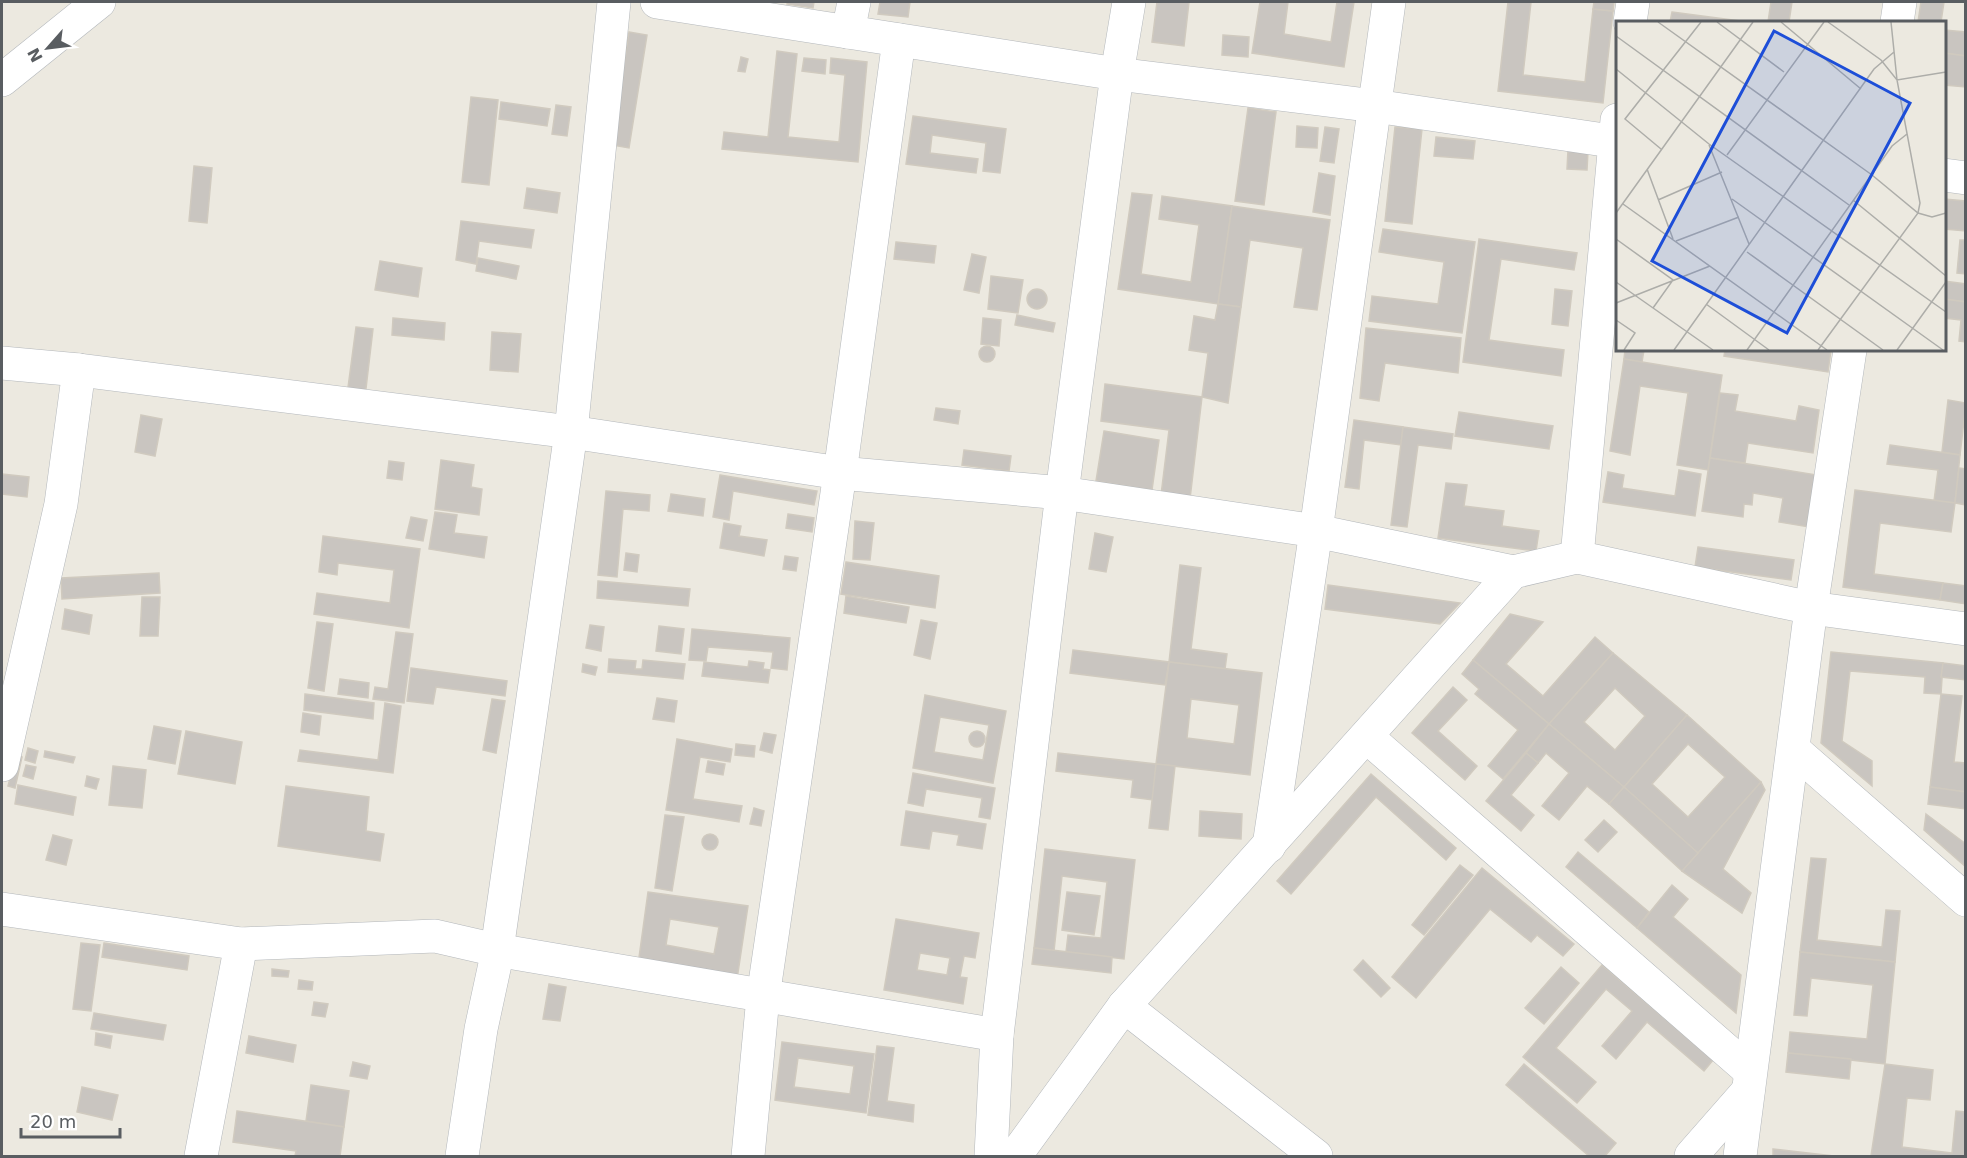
<svg xmlns="http://www.w3.org/2000/svg" width="1967" height="1158" font-family="'DejaVu Sans',sans-serif">
<style>
.building{fill:#c9c5c0;stroke:#d0cabf;stroke-width:1.5;fill-rule:evenodd}
.lines{fill:none;stroke-linecap:round;stroke-linejoin:round}
.street-casing{stroke:#b3b7bb;stroke-width:34}
.street{stroke:#fff;stroke-width:33}
.inset-road{fill:none;stroke:#adada9;stroke-width:1.5}
.view{fill:#1d4ed8;fill-opacity:0.15;stroke:#1d4ed8;stroke-width:3}
.inset-edge{fill:none;stroke:#595d61;stroke-width:3}
</style>
<rect width="100%" height="100%" fill="#ece9e0"/>
<g class="building">
<polygon points="788,2 814,2 813,8 787,4"/>
<polygon points="880,2 910,2 908,17 878,14"/>
<polygon points="1157,2 1189,2 1184,46 1152,42"/>
<polygon points="1260,2 1288,2 1284,34 1331,42 1337,2 1354,2 1344,67 1252,53"/>
<polygon points="1508,2 1531,2 1523,75 1585,82 1593,9 1613,11 1603,103 1498,91"/>
<polygon points="1594,2 1614,2 1613,11 1593,9"/>
<polygon points="1771,2 1792,2 1789,22 1768,22"/>
<polygon points="1921,2 1944,2 1941,22 1918,22"/>
<polygon points="1672,12 1748,22 1670,22"/>
<polygon points="1944,30 1966,32 1966,56 1944,53"/>
<polygon points="629,32 647,35 629,148 612,145"/>
<polygon points="1223,35 1249,37 1248,57 1222,55"/>
<polygon points="777,51 797,54 788,137 839,142 845,75 830,73 831,58 867,62 858,162 722,149 724,132 768,137"/>
<polygon points="1944,53 1966,56 1966,87 1944,85"/>
<polygon points="741,57 748,59 745,72 738,71"/>
<polygon points="804,58 826,60 825,74 802,71"/>
<polygon points="471,97 498,100 489,185 462,182"/>
<polygon points="501,102 550,109 547,126 499,119"/>
<polygon points="556,105 571,107 567,136 552,134"/>
<polygon points="1248,108 1276,112 1264,205 1235,201"/>
<polygon points="913,116 1006,129 1000,173 983,171 986,143 932,135 930,153 978,159 976,173 906,164"/>
<polygon points="1297,126 1318,128 1317,148 1296,147"/>
<polygon points="1325,127 1339,129 1334,163 1320,161"/>
<polygon points="1395,127 1422,129 1412,224 1385,221"/>
<polygon points="1436,137 1475,141 1473,159 1434,156"/>
<polygon points="1568,150 1588,151 1587,170 1567,169"/>
<polygon points="194,166 212,168 207,223 189,221"/>
<polygon points="1319,173 1335,176 1330,215 1313,212"/>
<polygon points="527,188 560,193 557,213 524,208"/>
<polygon points="1132,193 1152,195 1141,274 1191,282 1199,225 1159,219 1162,196 1232,206 1218,304 1118,289"/>
<polygon points="1944,199 1966,201 1966,231 1944,229"/>
<polygon points="1232,206 1330,220 1317,310 1294,307 1303,248 1250,240 1241,307 1218,304"/>
<polygon points="461,221 534,230 531,248 479,241 476,264 456,260"/>
<polygon points="1383,229 1475,242 1462,333 1369,321 1372,296 1438,304 1444,262 1379,252"/>
<polygon points="1479,239 1577,253 1574,270 1501,259 1489,340 1564,350 1561,376 1463,362"/>
<polygon points="1960,240 1966,240 1966,274 1957,273"/>
<polygon points="896,242 936,246 934,263 894,259"/>
<polygon points="972,254 986,257 979,293 964,290"/>
<polygon points="478,258 519,266 516,279 476,271"/>
<polygon points="380,261 422,268 418,297 375,290"/>
<polygon points="991,276 1023,280 1018,313 988,309"/>
<polygon points="1944,281 1966,284 1966,302 1944,299"/>
<circle cx="1037" cy="299" r="10"/>
<polygon points="1555,289 1572,291 1568,326 1552,324"/>
<polygon points="1944,299 1966,302 1966,342 1959,341 1961,320 1944,318"/>
<polygon points="1218,304 1241,307 1228,403 1202,397 1208,353 1189,350 1194,316 1215,320"/>
<polygon points="1017,315 1055,323 1053,332 1015,325"/>
<polygon points="393,318 445,323 444,340 392,335"/>
<polygon points="983,318 1001,320 999,346 981,344"/>
<polygon points="356,327 373,329 365,397 347,395"/>
<polygon points="1366,328 1461,338 1458,373 1385,363 1379,401 1360,398"/>
<polygon points="492,332 521,334 518,372 490,370"/>
<circle cx="987" cy="354" r="8"/>
<polygon points="1625,350 1644,350 1642,362 1624,359"/>
<polygon points="1725,350 1831,350 1828,372 1724,356"/>
<polygon points="1624,359 1722,375 1708,470 1677,465 1688,393 1640,386 1630,455 1610,451"/>
<polygon points="1105,384 1202,397 1190,499 1161,495 1169,430 1101,421"/>
<polygon points="1720,393 1738,395 1735,411 1796,421 1799,406 1819,410 1813,453 1748,443 1745,463 1710,458"/>
<polygon points="1948,400 1966,403 1960,455 1942,452"/>
<polygon points="936,408 960,411 958,424 934,420"/>
<polygon points="1459,412 1553,426 1549,449 1455,436"/>
<polygon points="141,415 162,419 155,456 135,452"/>
<polygon points="1354,420 1403,427 1401,445 1364,440 1359,489 1345,487"/>
<polygon points="1403,427 1453,434 1451,449 1418,445 1407,527 1391,525"/>
<polygon points="1104,431 1159,440 1152,490 1096,481"/>
<polygon points="1890,445 1960,455 1955,503 1934,501 1938,470 1887,464"/>
<polygon points="964,450 1011,456 1009,471 962,465"/>
<polygon points="1710,458 1817,475 1809,527 1779,522 1783,498 1753,493 1752,505 1744,504 1743,517 1702,511"/>
<polygon points="441,460 474,465 471,487 482,489 479,515 435,509"/>
<polygon points="389,461 404,463 402,480 387,478"/>
<polygon points="1959,468 1966,469 1966,505 1955,503"/>
<polygon points="1679,470 1701,474 1695,516 1603,502 1608,472 1624,475 1622,488 1675,496"/>
<polygon points="2,474 29,477 27,497 2,494"/>
<polygon points="720,475 817,491 814,505 733,491 729,520 713,517"/>
<polygon points="1446,483 1467,485 1464,506 1504,511 1502,526 1539,531 1536,551 1438,538"/>
<polygon points="1855,490 1955,503 1951,532 1880,523 1874,574 1943,583 1940,600 1843,587"/>
<polygon points="606,491 650,495 649,511 623,509 617,577 598,575"/>
<polygon points="671,494 705,499 703,516 668,511"/>
<polygon points="435,512 457,515 454,533 487,537 484,558 429,549"/>
<polygon points="788,514 814,518 812,532 786,528"/>
<polygon points="411,517 427,520 423,541 406,538"/>
<polygon points="855,521 874,523 870,560 853,559"/>
<polygon points="724,523 741,526 739,536 767,540 764,556 720,548"/>
<polygon points="1095,533 1113,537 1106,572 1089,569"/>
<polygon points="323,536 420,549 409,628 314,614 317,593 390,603 394,570 338,563 337,575 319,572"/>
<polygon points="1698,547 1794,560 1791,580 1695,567"/>
<polygon points="626,553 639,555 637,572 624,570"/>
<polygon points="785,556 798,558 796,571 783,569"/>
<polygon points="846,562 939,576 935,608 841,594"/>
<polygon points="1180,565 1201,568 1191,649 1227,654 1225,669 1169,662"/>
<polygon points="159,573 160,593 62,599 61,578"/>
<polygon points="598,581 690,589 688,606 597,598"/>
<polygon points="1943,583 1966,586 1966,604 1940,600"/>
<polygon points="1328,585 1460,603 1440,624 1325,609"/>
<polygon points="846,596 909,607 906,623 844,613"/>
<polygon points="142,597 160,597 158,636 140,636"/>
<polygon points="65,609 92,615 89,634 62,629"/>
<polygon points="1510,614 1543,622 1506,664 1543,696 1595,637 1613,653 1549,724 1473,660"/>
<polygon points="921,620 937,623 930,659 914,655"/>
<polygon points="317,622 333,624 324,691 308,688"/>
<polygon points="590,625 604,627 601,651 586,648"/>
<polygon points="659,626 684,629 681,654 656,651"/>
<polygon points="692,629 790,638 787,670 771,668 773,652 708,647 706,661 689,660"/>
<polygon points="396,632 413,634 404,703 373,699 375,687 388,689"/>
<polygon points="1073,650 1169,662 1165,685 1070,673"/>
<polygon points="1831,652 1943,663 1941,694 1924,693 1925,677 1850,671 1842,741 1872,761 1872,786 1821,743"/>
<path d="M1613 653 1687 715 1624 787 1549 724ZM1615 688 1645 716 1615 750 1584 722Z"/>
<polygon points="609,659 636,661 635,669 642,669 643,660 685,664 683,679 608,672"/>
<polygon points="1473,660 1549,724 1503,779 1488,766 1518,730 1475,694 1479,689 1462,674"/>
<polygon points="749,661 764,663 763,669 770,670 768,683 702,676 704,662 748,667"/>
<path d="M1169 662 1262 673 1250 775 1156 764ZM1191 699 1239 705 1234 744 1187 738Z"/>
<polygon points="1943,663 1966,666 1966,680 1941,677"/>
<polygon points="583,664 597,667 595,675 582,672"/>
<polygon points="411,668 507,681 505,696 436,687 433,704 407,701"/>
<polygon points="340,679 369,683 368,698 338,694"/>
<polygon points="1453,687 1467,700 1438,731 1477,766 1465,780 1412,733"/>
<polygon points="305,694 374,703 373,719 304,710"/>
<polygon points="1941,694 1962,696 1954,762 1966,763 1966,792 1930,787"/>
<path d="M925 695 1006 711 993 783 913 768ZM940 717 989 725 983 760 934 752Z"/>
<polygon points="657,698 677,701 674,722 653,719"/>
<polygon points="492,699 505,701 496,753 483,750"/>
<polygon points="385,703 401,706 393,773 298,761 300,750 378,760"/>
<polygon points="303,713 321,716 319,735 301,732"/>
<path d="M1687 715 1761 782 1698 853 1624 787ZM1688 744 1725 777 1688 817 1652 784Z"/>
<polygon points="1549,724 1624,787 1609,804 1587,786 1559,820 1542,806 1569,773 1546,753 1538,763 1526,753"/>
<polygon points="154,726 181,731 175,764 148,759"/>
<polygon points="186,731 242,742 235,784 178,774"/>
<circle cx="977" cy="739" r="8"/>
<polygon points="764,733 776,735 772,753 760,750"/>
<polygon points="677,739 732,749 730,762 700,757 693,799 742,806 739,822 666,810"/>
<polygon points="736,744 755,746 754,757 735,755"/>
<polygon points="28,748 38,751 35,763 25,760"/>
<polygon points="45,751 75,757 73,763 44,757"/>
<polygon points="1058,753 1156,764 1153,800 1131,797 1133,780 1056,771"/>
<polygon points="1526,753 1538,763 1511,795 1534,815 1521,831 1486,801"/>
<polygon points="16,755 22,757 15,788 8,786"/>
<polygon points="708,761 725,764 723,775 706,772"/>
<polygon points="1156,764 1175,766 1168,830 1149,828"/>
<polygon points="26,765 36,767 33,779 23,776"/>
<polygon points="113,766 146,770 142,808 109,805"/>
<polygon points="913,773 995,788 990,819 979,817 982,798 926,789 923,806 908,803"/>
<polygon points="1371,774 1456,848 1446,860 1376,797 1291,894 1277,881"/>
<polygon points="87,776 99,779 96,789 85,786"/>
<polygon points="1761,782 1765,790 1723,869 1751,893 1742,913 1682,871"/>
<polygon points="18,785 76,797 73,815 15,804"/>
<polygon points="286,786 369,797 366,831 384,834 380,861 278,846"/>
<polygon points="1624,787 1698,853 1682,871 1609,804"/>
<polygon points="1930,787 1966,792 1966,809 1928,804"/>
<polygon points="754,808 764,811 761,826 750,824"/>
<polygon points="906,811 986,824 982,849 957,845 959,835 932,831 929,849 901,845"/>
<polygon points="1200,811 1242,814 1241,839 1199,836"/>
<polygon points="1926,814 1966,844 1966,867 1924,830"/>
<polygon points="665,815 684,817 672,891 655,888"/>
<polygon points="1604,820 1617,832 1598,852 1585,840"/>
<circle cx="710" cy="842" r="8"/>
<polygon points="53,835 72,840 66,865 46,860"/>
<polygon points="1045,849 1135,860 1124,959 1066,952 1068,935 1101,938 1107,882 1062,876 1054,951 1034,948"/>
<polygon points="1578,852 1649,912 1637,928 1566,867"/>
<polygon points="1811,858 1826,859 1817,940 1882,947 1886,910 1900,911 1895,962 1800,952"/>
<polygon points="1460,865 1473,875 1424,935 1412,925"/>
<polygon points="1482,868 1574,944 1563,956 1537,935 1531,942 1490,909 1416,998 1392,977"/>
<polygon points="1672,885 1688,899 1673,917 1741,975 1736,1013 1637,928"/>
<path d="M648 892 748 906 736 986 637 972ZM670 919 719 927 714 954 666 945Z"/>
<polygon points="1067,892 1100,896 1094,935 1062,930"/>
<path d="M896 919 979 933 975 958 964 956 960 977 967 978 963 1004 884 990ZM920 953 950 958 947 975 917 970Z"/>
<polygon points="81,943 100,945 91,1011 73,1009"/>
<polygon points="104,943 189,956 187,970 102,957"/>
<polygon points="1034,948 1112,957 1111,973 1032,964"/>
<polygon points="1800,952 1895,962 1885,1064 1788,1053 1790,1032 1867,1039 1873,985 1811,978 1807,1016 1794,1015"/>
<polygon points="1363,960 1390,988 1381,997 1354,970"/>
<polygon points="1602,965 1713,1060 1704,1071 1647,1022 1616,1059 1602,1046 1632,1011 1606,989 1556,1048 1596,1082 1577,1103 1523,1057"/>
<polygon points="1561,967 1579,983 1544,1024 1525,1008"/>
<polygon points="272,969 289,971 288,977 272,976"/>
<polygon points="299,980 313,982 312,990 298,989"/>
<polygon points="549,984 566,987 560,1021 543,1019"/>
<polygon points="314,1002 328,1004 325,1017 312,1015"/>
<polygon points="94,1013 166,1025 163,1040 91,1029"/>
<polygon points="96,1033 112,1036 110,1048 95,1045"/>
<polygon points="249,1036 296,1045 293,1062 246,1053"/>
<path d="M782 1042 874 1054 866 1113 775 1100ZM798 1058 854 1066 850 1094 794 1087Z"/>
<polygon points="877,1046 894,1048 887,1101 914,1105 913,1122 868,1115"/>
<polygon points="1788,1053 1851,1059 1849,1079 1786,1072"/>
<polygon points="353,1062 370,1066 367,1079 350,1076"/>
<polygon points="1524,1064 1616,1143 1605,1156 1589,1156 1506,1085"/>
<polygon points="1885,1064 1933,1070 1930,1100 1907,1098 1902,1147 1952,1153 1956,1111 1966,1112 1966,1156 1871,1156"/>
<polygon points="311,1085 349,1091 344,1127 306,1121"/>
<polygon points="82,1087 118,1095 112,1120 77,1112"/>
<polygon points="237,1111 344,1127 340,1156 295,1156 296,1151 233,1142"/>
<polygon points="1773,1149 1834,1156 1773,1156"/>
</g>
<g class="lines">
<g class="street-casing">
<g id="street">
<polyline points="657,2 1117,74 1375,106 1618,142"/>
<polyline points="1630,22 1633,2"/>
<polyline points="1897,22 1900,2"/>
<polyline points="848,32 854,2"/>
<polyline points="2,80 99,2"/>
<polyline points="1944,175 1966,178"/>
<polyline points="2,363 79,370 571,432 840,473 1062,493 1316,531 1513,572 1577,557 1811,608 1966,629"/>
<polyline points="1577,557 1617,120"/>
<polyline points="1367,737 1750,1071"/>
<polyline points="1794,750 1966,900"/>
<polyline points="2,765 61,504 79,370"/>
<polyline points="1269,846 1316,531 1389,2"/>
<polyline points="2,909 241,944 435,936 496,950 997,1035"/>
<polyline points="1124,1006 1316,1156"/>
<polyline points="201,1156 241,944"/>
<polyline points="462,1156 481,1029 495,964 571,432 614,2"/>
<polyline points="748,1156 763,997 840,473 899,40"/>
<polyline points="991,1156 997,1035 1062,493 1117,74 1129,2"/>
<polyline points="1015,1156 1124,1006 1513,572"/>
<polyline points="1691,1156 1748,1091"/>
<polyline points="1740,1156 1811,608 1850,350"/>
</g>
</g>
<use href="#street" class="street"/>
</g>
<g transform="translate(1616 21)">
<rect width="330" height="330" fill="#ece9e0"/>
<path class="inset-road" d="M42 1 256 154 302 192 316 196 330 192M101 1 168 51M165 1 245 68M212 1 265 39 281 59 330 51M0 15 233 184M0 48 93 123 330 291M93 124 133 223M45 128 9 98 85 1M111 134 208 1M31 148 57 218M116 178 327 329M42 179 106 151M237 179 330 255M7 183 211 329M0 192 137 1M0 218 57 259 37 287M60 220 123 196M131 231 267 329M0 261 97 329M0 282 94 245M90 283 153 329M0 299 19 312 8 329M58 329 258 48 278 31M131 329 276 125 291 113M202 329 302 192 304 182 281 59 275 1M281 329 330 261"/>
<path class="view" d="M158 10 294 82 171 312 36 240Z"/>
<rect width="330" height="330" class="inset-edge"/>
</g>
<rect width="1967" height="1158" fill="none" stroke="#595d61" stroke-width="6"/>
<g transform="translate(48 48) rotate(242)" stroke="#ffffff" stroke-width="4.5" paint-order="stroke">
<path d="M0-4.5L10 22L0 15L-10 22Z" fill="#595d61"/>
<text y="-9" font-size="16" font-weight="bold" text-anchor="middle" fill="#595d61">N</text>
</g>
<path d="M21 1128v9h99v-9" fill="none" stroke="#595d61" stroke-width="3"/>
<text x="30" y="1128" font-size="18" fill="#595d61" stroke="#ffffff" stroke-width="4.5" paint-order="stroke">20 m</text>
</svg>
